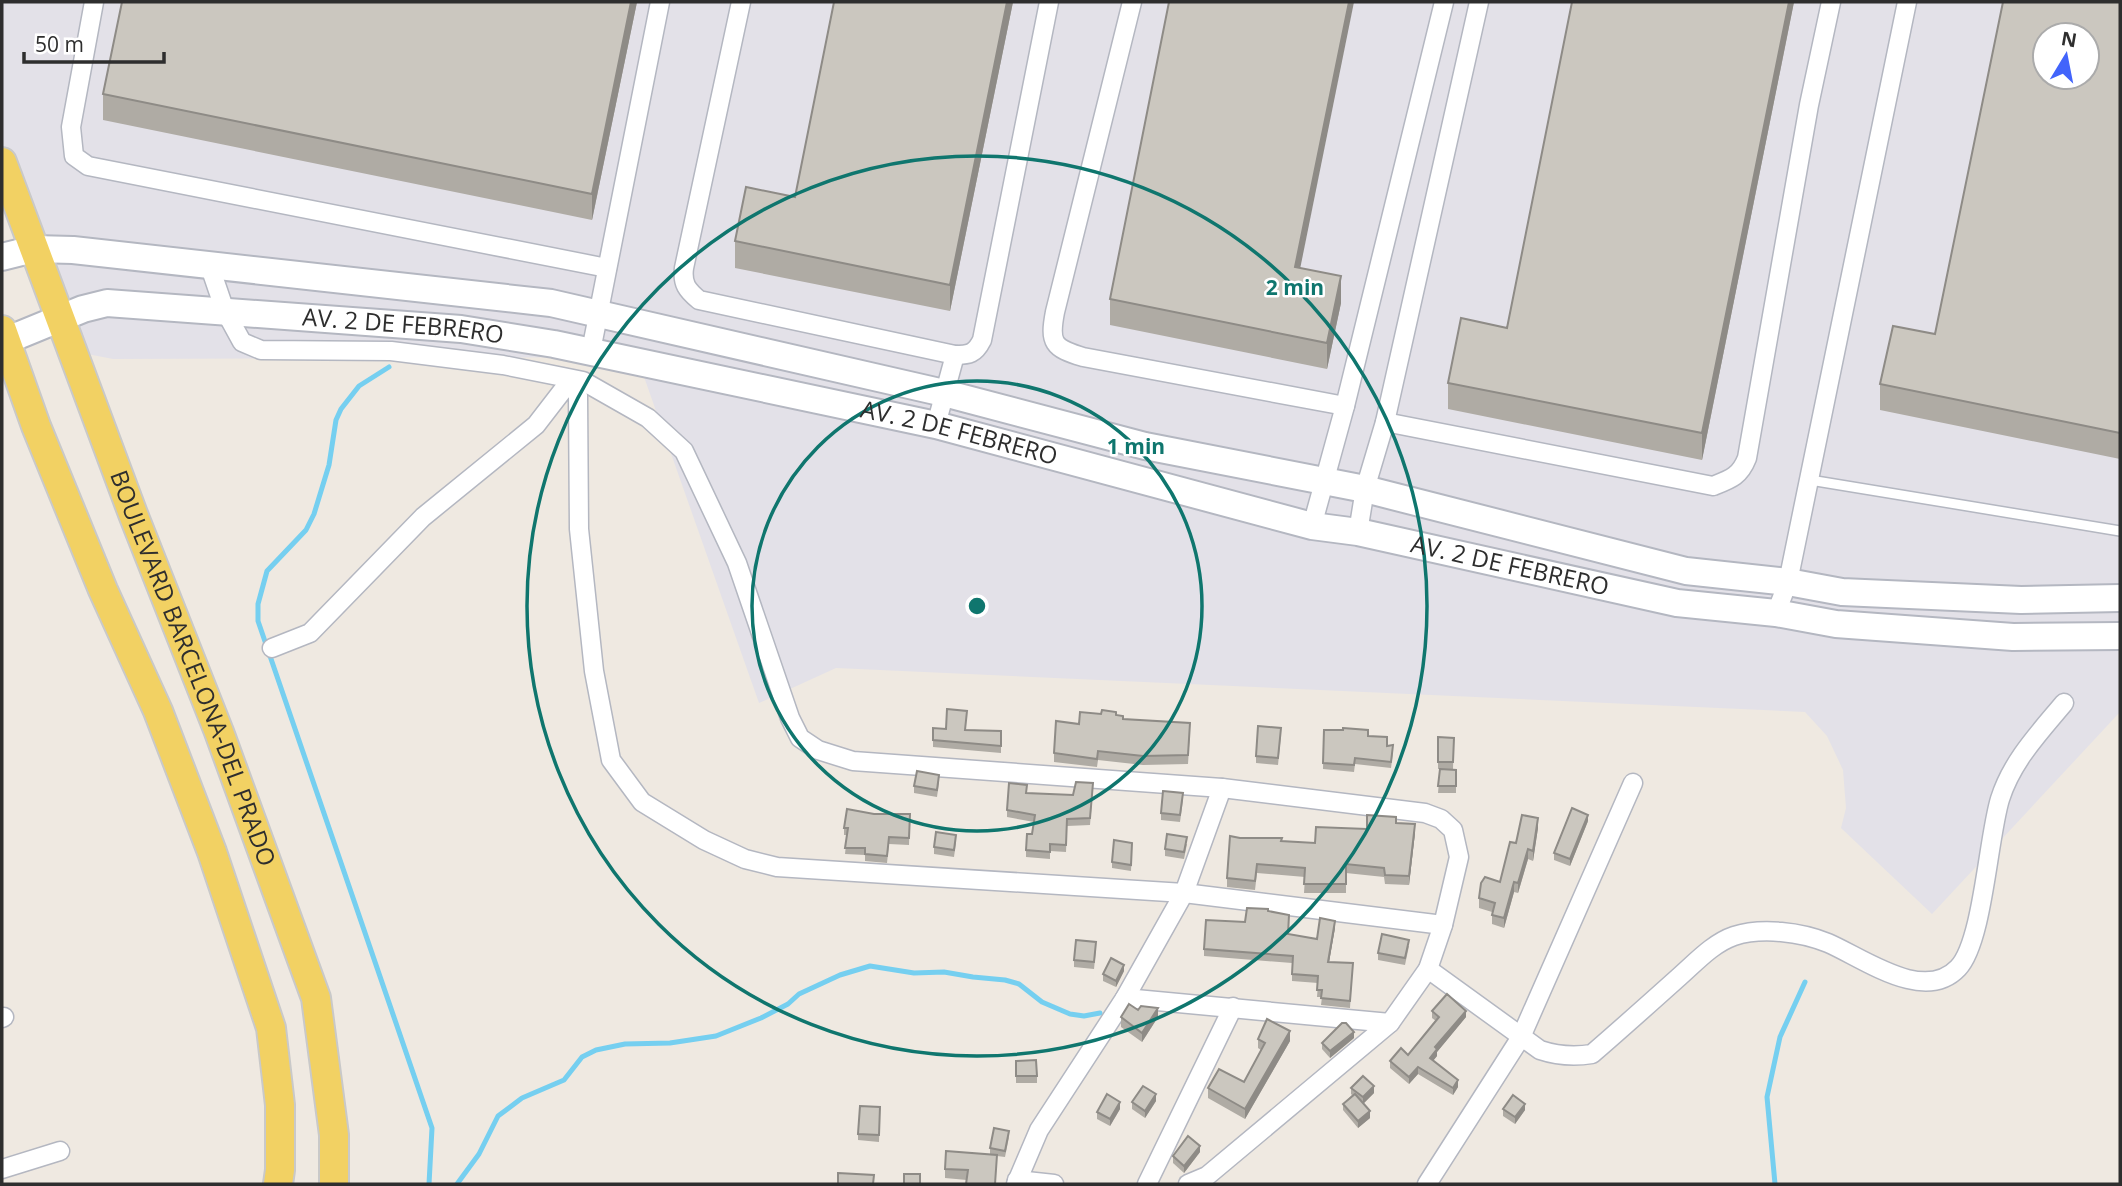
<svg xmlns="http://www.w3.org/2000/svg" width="2122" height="1186" font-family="'Open Sans',sans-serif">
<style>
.industrial{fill:#e3e1e8;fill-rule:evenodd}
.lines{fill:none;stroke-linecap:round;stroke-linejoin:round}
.stream{stroke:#75cff0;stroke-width:5}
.service-casing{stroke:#b4b7c1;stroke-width:12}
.minor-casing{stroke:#b4b7c1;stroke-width:21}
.secondary-casing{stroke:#b4b7c1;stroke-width:30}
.primary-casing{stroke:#c9c9c9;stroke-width:32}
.service{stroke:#fff;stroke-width:9}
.minor{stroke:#fff;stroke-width:18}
.secondary{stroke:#fff;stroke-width:26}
.primary{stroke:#f2d163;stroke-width:28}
.wall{fill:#afaba4}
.shaded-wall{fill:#8e8b86}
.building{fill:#cbc7bf;stroke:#8e8b86;stroke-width:2;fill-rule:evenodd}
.ring{fill:none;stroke:#0f766e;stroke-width:3.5}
.labels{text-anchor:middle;stroke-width:5;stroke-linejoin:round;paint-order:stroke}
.street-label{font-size:24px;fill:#2e2e2e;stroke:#fff}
.centre{fill:#0f766e;stroke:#fff;stroke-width:3.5}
.ring-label{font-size:21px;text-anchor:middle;font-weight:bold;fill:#0f766e;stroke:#fff;stroke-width:5;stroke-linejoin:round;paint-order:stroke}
</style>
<rect width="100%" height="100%" fill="#efe9e1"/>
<path class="industrial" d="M2 2H2120V712L1932 914 1841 828 1846 808 1843 770 1827 736 1805 712 836 668 759 703 637 357 113 359 72 351 2 162ZM2045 35H2087V77H2045Z"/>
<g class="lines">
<g class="stream">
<polyline points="389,367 359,386 341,409 336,420 329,465 314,514 306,530 267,571 258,604 258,621 432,1128 429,1184"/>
<polyline points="457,1184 479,1154 498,1116 522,1098 564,1080 582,1057 596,1050 625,1044 670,1043 716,1036 761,1018 788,1004 799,994 840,975 870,966 914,973 944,972 973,977 1005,980 1019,984 1042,1002 1070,1014 1084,1016 1100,1013"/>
<polyline points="1775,1184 1767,1097 1780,1037 1805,982"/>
</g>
<g class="service-casing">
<polyline id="service" points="1810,480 2120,531"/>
</g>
<g class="minor-casing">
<g id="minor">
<polyline points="94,2 71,127 74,156 88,166 607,268"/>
<path d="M741 2 684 268C682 284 687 290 699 300L955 355C969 355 975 354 982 340L1049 2"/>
<path d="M1132 2 1055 312C1049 343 1053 348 1083 357L1345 406"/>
<polyline points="210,267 225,311 242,342 261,350 391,351 503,365 583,381 648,418 684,451 737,563 790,718 800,738 818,750 853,761 1222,788 1425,813 1441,819 1453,830 1459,857 1443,925 1428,969 1390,1023 1207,1176 1188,1184"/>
<polyline points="591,351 660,2"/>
<path d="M1385 422 1713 486C1731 479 1740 476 1747 458L1809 105 1831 2"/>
<polyline points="936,425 955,355"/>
<polyline points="1312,526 1345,406 1444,2"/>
<polyline points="1358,532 1365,489 1385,422 1479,2"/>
<polyline points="1776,613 1788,582 1907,2"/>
<polyline points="272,648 310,633 423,517 536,425 563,390 569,387 574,389 578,395 579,529 594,671 611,760 642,802 704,840 745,859 777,867 1184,893 1443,925"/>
<path d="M1428 969 1540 1050C1558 1056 1573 1057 1592 1054 1621 1029 1650 1003 1679 977 1695 963 1713 943 1734 936 1762 927 1801 932 1828 943 1863 958 1924 1004 1958 968 1983 942 1988 838 2000 799 2012 761 2039 733 2064 703"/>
<polyline points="1125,998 1390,1023"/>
<polyline points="2,1018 4,1017"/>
<polyline points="2,1169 60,1151"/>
<polyline points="1017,1180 1054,1184"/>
<polyline points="1016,1184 1039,1130 1125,998 1184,893 1222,788"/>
<polyline points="1147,1184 1233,1007"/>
<polyline points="1427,1184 1521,1037 1633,783"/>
</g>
</g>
<g class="secondary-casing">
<g id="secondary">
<polyline points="2,257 34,249 73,250 551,303 944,393 1145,446 1365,489 1686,571 1788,582 1842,592 2021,600 2120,598"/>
<path id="s1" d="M5 341 83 309 107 303 461 329 554 344 936 425 1312 526 1358 532 1677 603 1776 613 1836 624 2013 637 2120 636"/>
</g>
</g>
<g class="primary-casing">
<g id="primary">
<path id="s2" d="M2 162 133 514 219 732 316 998 334 1135V1184"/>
<polyline points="2,330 36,426 103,590 158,711 212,852 271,1028 280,1105 280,1170 278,1184"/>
</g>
</g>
<use href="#service" class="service"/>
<use href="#minor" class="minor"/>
<use href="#secondary" class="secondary"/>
<use href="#primary" class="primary"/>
</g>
<g class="wall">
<polygon points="637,2 592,220 103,120 103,94"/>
<polygon points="1013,2 950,311 735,268 735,241 795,197"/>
<polygon points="1794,2 1702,460 1448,409 1448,383 1507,328"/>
<polygon points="2120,2 2120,459 1880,410 1880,384 1935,334"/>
<polygon points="1110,299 1341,303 1327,369 1110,325"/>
<polygon points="1116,715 1123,719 1190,731 1188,764 1143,765 1098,760 1097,767 1054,762 1054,753 1079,724"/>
<polygon points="933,728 1001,731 1001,753 933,747"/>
<polygon points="1324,730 1368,736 1387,746 1393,752 1391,768 1355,764 1354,772 1323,769"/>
<polygon points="1281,735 1278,765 1256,763 1256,756"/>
<polygon points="1438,737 1454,738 1453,769 1438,769"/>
<polygon points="1440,769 1456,770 1456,793 1438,793"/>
<polygon points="939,782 937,797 914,793 914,786"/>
<polygon points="1093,790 1090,825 1067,826 1066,852 1050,851 1050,859 1026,857 1026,850 1032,834 1034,822 1007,817 1007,810 1027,793 1073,795"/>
<polygon points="1183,800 1180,822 1161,820 1161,813"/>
<polygon points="874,814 910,814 909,845 889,844 887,863 865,861 865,855 845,854 847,835 844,835 844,828"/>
<polygon points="1588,821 1570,866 1554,860 1554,853"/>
<polygon points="1396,823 1415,833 1409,885 1385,884 1384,877 1346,873 1346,893 1304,893 1305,877 1257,873 1255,890 1227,887 1227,878 1240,838 1315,843"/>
<polygon points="1538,828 1533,861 1528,859 1518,893 1514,892 1504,928 1492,924 1492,912 1479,908 1479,898 1500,882 1516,843"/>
<polygon points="956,842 954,857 934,854 934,847"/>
<polygon points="1132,843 1131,871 1112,868 1112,862"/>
<polygon points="1187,844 1184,859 1165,856 1165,849"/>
<polygon points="1268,911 1288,934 1317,939 1335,928 1329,962 1353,963 1350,1008 1321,1005 1322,997 1317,997 1318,983 1292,981 1292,963 1204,956 1204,949 1245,922"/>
<polygon points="1409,946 1405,965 1378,960 1378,953"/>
<polygon points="1096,949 1094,969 1074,967 1074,960"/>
<polygon points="1124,971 1116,987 1103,981 1103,974"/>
<polygon points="1138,1010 1158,1017 1142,1042 1121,1027 1121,1017"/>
<polygon points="1432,1011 1466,1017 1437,1052 1437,1056 1433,1060 1458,1087 1453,1095 1418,1074 1409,1084 1390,1068 1390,1061 1408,1055 1436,1021 1432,1018"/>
<polygon points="1354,1038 1330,1058 1322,1049 1322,1043"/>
<polygon points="1258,1039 1290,1041 1245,1119 1208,1098 1208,1088 1244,1082 1261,1050 1258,1048"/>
<polygon points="1016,1061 1037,1076 1037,1083 1016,1083"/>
<polygon points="1351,1088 1374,1093 1363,1104 1370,1118 1358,1128 1343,1110 1343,1104 1352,1095 1351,1094"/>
<polygon points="1156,1101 1145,1118 1132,1109 1132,1102"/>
<polygon points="880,1107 879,1142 858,1140 858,1134"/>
<polygon points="1120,1109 1110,1126 1097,1119 1097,1112"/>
<polygon points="1503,1109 1525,1110 1515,1124 1503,1116"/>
<polygon points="1009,1137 1005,1157 997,1156 997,1165 967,1180 945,1178 945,1169 990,1154 990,1148"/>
<polygon points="1200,1152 1184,1173 1173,1163 1173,1156"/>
</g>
<g class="shaded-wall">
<polygon points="631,2 637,2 592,220 592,194"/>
<polygon points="1007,2 1013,2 950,311 950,285"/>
<polygon points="1349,2 1354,2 1295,294 1295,267"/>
<polygon points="1789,2 1794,2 1702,460 1702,433"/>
<polygon points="1341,276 1341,303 1327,369 1327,343"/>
<polygon points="1588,815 1588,821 1570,866 1570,859"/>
<polygon points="1538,818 1538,828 1533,861 1533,851"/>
<polygon points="1415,824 1415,833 1409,885 1409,876"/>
<polygon points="1528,849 1528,859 1518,893 1518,883"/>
<polygon points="1514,882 1514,892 1504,928 1504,918"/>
<polygon points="1335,921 1335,928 1328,968 1328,962"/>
<polygon points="1124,965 1124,971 1116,987 1116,981"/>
<polygon points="1158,1008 1158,1017 1142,1042 1142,1033"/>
<polygon points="1466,1011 1466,1017 1437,1052 1437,1056 1430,1065 1430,1058 1435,1047"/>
<polygon points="1290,1031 1290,1041 1245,1119 1245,1109"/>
<polygon points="1354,1032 1354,1038 1330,1058 1330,1051"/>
<polygon points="1418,1067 1418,1074 1409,1084 1409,1077"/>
<polygon points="1458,1080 1458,1087 1453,1095 1453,1088"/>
<polygon points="1374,1086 1374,1093 1363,1104 1363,1097"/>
<polygon points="1156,1094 1156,1101 1145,1118 1145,1111"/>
<polygon points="1120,1102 1120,1109 1110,1126 1110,1119"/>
<polygon points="1525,1104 1525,1110 1515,1124 1515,1117"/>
<polygon points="1370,1111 1370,1118 1358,1128 1358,1121"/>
<polygon points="1200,1146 1200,1152 1184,1173 1184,1166"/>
</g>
<g class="building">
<polygon points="122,2 631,2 592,194 103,94"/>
<polygon points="834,2 1007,2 950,285 735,241 746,187 795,197"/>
<polygon points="1169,2 1349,2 1295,267 1341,276 1327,343 1110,299"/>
<polygon points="1572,2 1789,2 1702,433 1448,383 1461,318 1507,328"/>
<path d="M2003 2H2120V433L1880 384 1893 326 1935 334ZM2045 35H2087V77H2045Z"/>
<polygon points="947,709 967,711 965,730 1001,731 1001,746 933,740 933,728 946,729"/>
<polygon points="1102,710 1116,712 1116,715 1123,716 1123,719 1190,723 1188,755 1143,756 1098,751 1097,759 1054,753 1056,721 1079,724 1080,712 1101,714"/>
<polygon points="1258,726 1281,728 1278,758 1256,756"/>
<polygon points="1343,728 1368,730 1368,736 1387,737 1387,746 1393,745 1391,762 1355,758 1354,765 1323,763 1324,730 1343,730"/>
<polygon points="1438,737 1454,738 1453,762 1438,762"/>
<polygon points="1440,769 1456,770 1456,786 1438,786"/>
<polygon points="917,771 939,775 937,790 914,786"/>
<polygon points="1076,782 1093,783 1090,818 1067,819 1066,845 1050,844 1050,852 1026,850 1027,834 1032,834 1035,815 1007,810 1009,783 1027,785 1026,793 1073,795"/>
<polygon points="1163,791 1183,793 1180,815 1161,813"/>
<polygon points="1572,808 1588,815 1570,859 1554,853"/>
<polygon points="847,809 874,814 910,814 909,838 889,837 887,856 865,854 865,848 845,848 848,828 844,828"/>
<polygon points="1367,815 1396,817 1396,823 1415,824 1409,876 1385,875 1384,868 1346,864 1346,884 1304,884 1305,868 1257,864 1255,881 1227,878 1230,836 1240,838 1282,838 1281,841 1315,843 1316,827 1367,829"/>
<polygon points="1522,815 1538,818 1533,851 1528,849 1518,883 1514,882 1504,918 1492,915 1495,903 1479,898 1481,883 1485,877 1500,882 1510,842 1516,843"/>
<polygon points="936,832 956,835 954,850 934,847"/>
<polygon points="1167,834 1187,837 1184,852 1165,849"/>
<polygon points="1114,840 1132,843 1131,865 1112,862"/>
<polygon points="1247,908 1268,909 1268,911 1289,915 1288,934 1317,939 1320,918 1335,921 1328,962 1353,963 1350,1001 1321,998 1322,990 1317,990 1318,976 1292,974 1293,956 1204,949 1206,920 1245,922"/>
<polygon points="1382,934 1409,940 1405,958 1378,953"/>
<polygon points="1076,940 1096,942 1094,962 1074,960"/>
<polygon points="1111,958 1124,965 1116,981 1103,974"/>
<polygon points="1447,994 1466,1011 1435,1047 1437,1049 1430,1058 1458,1080 1453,1088 1418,1067 1409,1077 1390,1061 1401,1048 1408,1055 1439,1017 1432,1011"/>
<polygon points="1129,1004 1138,1010 1141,1006 1158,1008 1142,1033 1121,1017"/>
<polygon points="1267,1019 1290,1031 1245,1109 1208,1088 1219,1069 1244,1082 1265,1043 1258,1039"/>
<polygon points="1342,1023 1346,1023 1354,1032 1330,1051 1322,1043"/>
<polygon points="1036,1060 1037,1076 1016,1076 1016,1061"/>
<polygon points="1363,1076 1374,1086 1363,1097 1351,1088"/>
<polygon points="1143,1086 1156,1094 1145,1111 1132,1102"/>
<polygon points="1107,1094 1120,1102 1110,1119 1097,1112"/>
<polygon points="1355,1094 1370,1111 1358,1121 1343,1104"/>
<polygon points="1513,1095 1525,1104 1515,1117 1503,1109"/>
<polygon points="860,1106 880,1107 879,1135 858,1134"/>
<polygon points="994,1128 1009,1131 1005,1151 990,1148"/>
<polygon points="1188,1136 1200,1146 1184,1166 1173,1156"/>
<polygon points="946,1151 997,1155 995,1184 966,1184 968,1170 945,1169"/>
<polygon points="838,1173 874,1175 873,1184 838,1184"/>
<rect x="904" y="1174" width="16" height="10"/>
</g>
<g class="ring">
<circle cx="977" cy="606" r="225"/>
<circle cx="977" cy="606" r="450"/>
</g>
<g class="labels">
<g class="street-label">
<text dy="8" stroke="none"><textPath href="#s1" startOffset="406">AV. 2 DE FEBRERO</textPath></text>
<text dy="8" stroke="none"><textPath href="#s1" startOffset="973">AV. 2 DE FEBRERO</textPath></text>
<text dy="8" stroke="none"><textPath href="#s1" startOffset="1540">AV. 2 DE FEBRERO</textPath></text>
<text dy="8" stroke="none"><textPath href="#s2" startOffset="541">BOULEVARD BARCELONA-DEL PRADO</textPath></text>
</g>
</g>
<circle cx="977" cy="606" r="10" class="centre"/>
<g class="ring-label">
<text x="1295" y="295">2 min</text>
<text x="1136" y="454">1 min</text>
</g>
<rect width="2122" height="1186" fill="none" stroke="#2e2e2e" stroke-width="7"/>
<g transform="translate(2066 56) rotate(10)"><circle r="33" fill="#ffffff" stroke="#ababab" stroke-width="2"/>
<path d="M0-5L12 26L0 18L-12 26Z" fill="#4264fb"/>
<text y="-10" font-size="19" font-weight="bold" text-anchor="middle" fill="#2e2e2e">N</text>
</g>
<path d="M24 52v10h140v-10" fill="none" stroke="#2e2e2e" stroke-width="3.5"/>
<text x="35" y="52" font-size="21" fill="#2e2e2e" stroke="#ffffff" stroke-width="5" paint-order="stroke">50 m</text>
</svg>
